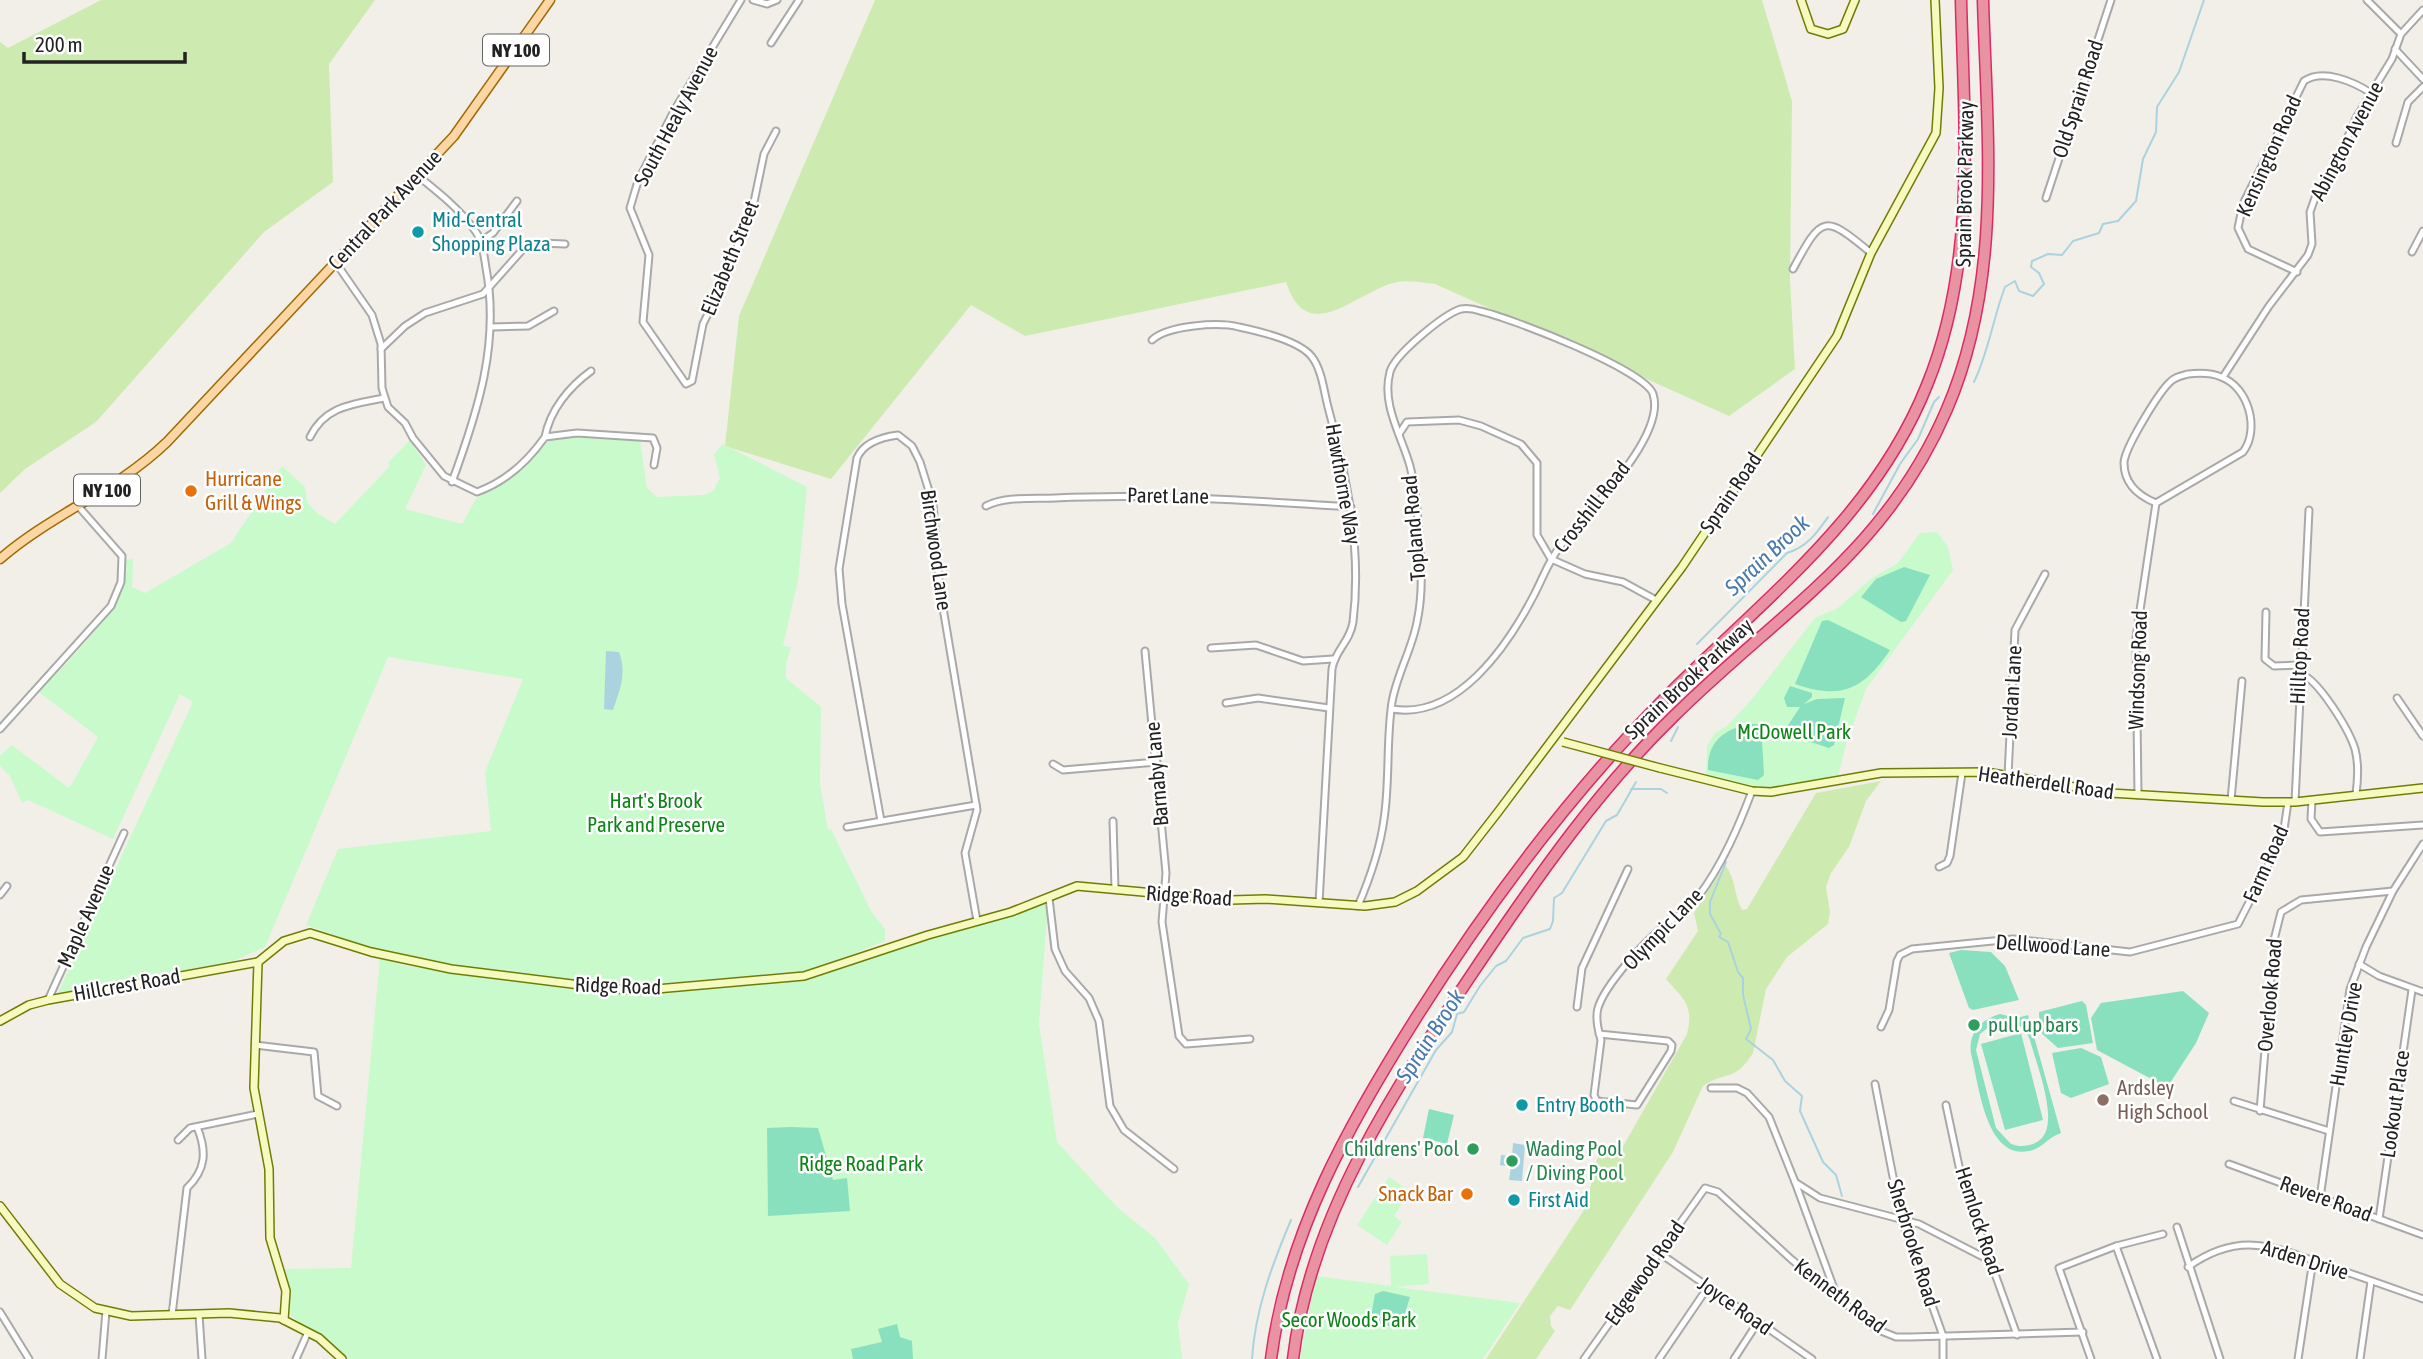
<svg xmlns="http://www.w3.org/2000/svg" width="2423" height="1359" font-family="'Asap Condensed',sans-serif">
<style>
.grass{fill:#cdebb0}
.park{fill:#c8facc}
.pitch{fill:#88e0be;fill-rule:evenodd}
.water{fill:#aad3df}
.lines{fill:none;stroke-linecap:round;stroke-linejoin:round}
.stream{stroke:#aad3df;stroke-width:2}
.street-casing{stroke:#a9a9a9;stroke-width:9}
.secondary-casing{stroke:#707d05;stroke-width:10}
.primary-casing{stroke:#a06b00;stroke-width:11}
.highway-casing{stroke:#dc2a67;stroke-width:13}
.street{stroke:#fff;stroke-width:5}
.secondary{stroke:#f7fabf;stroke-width:7}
.primary{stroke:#fcd6a4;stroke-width:8}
.highway{stroke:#e892a2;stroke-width:10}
.secondary-bridge-casing{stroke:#707d05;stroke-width:10;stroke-linecap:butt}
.secondary-bridge{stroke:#f7fabf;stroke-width:7}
.culture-dot{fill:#0f9aa8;stroke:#fff;stroke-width:2.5}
.food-dot{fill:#e8710a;stroke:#fff;stroke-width:2.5}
.leisure-dot{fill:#2e9e5b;stroke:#fff;stroke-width:2.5}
.education-dot{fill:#8d6e63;stroke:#fff;stroke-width:2.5}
.labels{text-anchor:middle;stroke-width:5;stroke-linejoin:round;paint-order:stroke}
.shield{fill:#fff;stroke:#646464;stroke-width:2}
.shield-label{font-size:19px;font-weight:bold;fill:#222}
.street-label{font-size:21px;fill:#222;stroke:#fff}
.culture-label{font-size:21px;fill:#0d838f;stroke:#fff;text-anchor:start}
.food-label{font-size:21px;fill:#c56008;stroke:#fff;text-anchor:start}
.park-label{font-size:21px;fill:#0c8416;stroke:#fff}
.leisure-label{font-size:21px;fill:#27864d;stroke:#fff;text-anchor:start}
.education-label{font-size:21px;fill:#785e54;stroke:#fff;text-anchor:start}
.water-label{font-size:23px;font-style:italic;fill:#4a7aab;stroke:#fff}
</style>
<rect width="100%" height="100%" fill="#f2efe9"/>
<g class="grass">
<polygon points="101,0 375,0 329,64 333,182 264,232 96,422 25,469 0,493 0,42 8,48"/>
<path d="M875 0H1762L1792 101 1790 279 1795 369 1729 416 1435 284C1424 283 1409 280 1397 282 1356 291 1308 349 1286 282L1025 336 971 305 831 479 725 446 739 316Z"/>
<path d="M1881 781 1866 801 1849 847 1831 873 1826 887 1830 912 1828 924 1787 957 1766 989 1753 1053C1734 1083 1727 1070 1703 1086L1673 1152 1570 1310 1558 1306 1550 1316 1551 1326 1555 1331 1536 1359H1486L1586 1207 1597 1159 1602 1153 1622 1148 1687 1034C1694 1005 1684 1000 1666 979L1698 931 1694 913 1725 865C1736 878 1734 896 1742 910L1747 909 1816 793Z"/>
</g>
<g class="park">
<path d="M583 435 640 441 647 488 657 497 704 495 713 491 720 478 714 454 723 444 807 487 798 580 783 646 791 647 786 664V678L821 707 820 783 828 830 831 829 871 911 885 929V941L814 970 620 987 429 962 370 948 306 925 338 849 491 831 485 772 523 679 388 657 265 947 233 961 58 993 193 702 180 694 113 839 28 800 22 803 10 776 0 766V756L12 745 69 788 72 784 98 737 39 692C66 661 134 603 126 560L133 559 132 587 145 593 231 543 282 466 305 487 307 502 317 513 335 524 390 466 388 463 410 440 426 465 405 509 462 524 476 499 510 477 550 440Z"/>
<polygon points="1937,532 1948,547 1953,570 1866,689 1846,744 1838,777 1776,789 1754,788 1706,777 1707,746 1715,733 1727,726 1752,699 1815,618 1838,608 1872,578 1898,563 1920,533"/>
<polygon points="1048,903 1039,1024 1057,1142 1117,1207 1155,1238 1189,1284 1178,1323 1182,1359 347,1359 291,1316 283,1269 351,1268 380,958 407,966 581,990 640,995 732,984 787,982 948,932 1008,918"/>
<polygon points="1389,1177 1410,1191 1394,1216 1402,1222 1387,1245 1357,1225"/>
<polygon points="1427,1254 1429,1284 1395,1287 1520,1303 1483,1359 1300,1359 1316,1276 1391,1286 1390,1256"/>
</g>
<g class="pitch">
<polygon points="1904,567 1930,575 1906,621 1901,622 1861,597 1876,579"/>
<path d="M1828 620 1890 650C1863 690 1841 700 1795 684L1822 621Z"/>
<polygon points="1790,686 1812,693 1812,697 1804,704 1817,699 1845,698 1834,745 1829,748 1783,733 1800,707 1787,707 1784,698"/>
<path d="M1747 724H1761L1764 775 1758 780 1708 770C1707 743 1722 731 1747 724Z"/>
<polygon points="1961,950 1991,952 2005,966 2019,1000 1973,1010 1969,1008 1949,953"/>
<polygon points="2183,991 2209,1013 2196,1043 2170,1083 2159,1083 2097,1050 2091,1018 2101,1003"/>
<polygon points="2082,1001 2086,1005 2093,1043 2058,1048 2040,1032 2039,1012"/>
<path d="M2000 1014 2017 1018 2028 1015 2061 1133C2048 1137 2042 1149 2029 1151 1985 1160 1979 1083 1971 1054 1968 1033 1980 1020 2000 1014ZM1995 1022C2012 1019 2024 1025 2030 1040 2036 1064 2063 1128 2037 1142 2029 1147 2019 1147 2011 1144L1996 1128 1976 1050 1980 1034Z"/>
<polygon points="2021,1033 2043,1120 2005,1130 1981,1044"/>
<polygon points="2081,1048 2101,1057 2109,1084 2071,1098 2061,1093 2052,1053"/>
<polygon points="1429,1109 1454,1115 1447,1144 1423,1138"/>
<polygon points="790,1127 818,1128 833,1180 847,1178 850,1211 768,1216 767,1128"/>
<polygon points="1383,1291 1410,1297 1402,1323 1388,1326 1370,1322 1375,1294"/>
<polygon points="897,1324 900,1337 912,1341 913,1359 853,1359 851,1349 882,1342 878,1329"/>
</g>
<g class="water">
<path d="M606 651 619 652C627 673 620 690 613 710L604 709Z"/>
<polygon points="1513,1143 1525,1145 1522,1181 1509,1180 1511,1167 1500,1165 1501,1155 1512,1156"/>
</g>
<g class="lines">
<g class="stream">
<path d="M1974 382C1989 351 1993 318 2005 287L2015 281 2019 291 2033 296 2044 284 2039 273 2031 267 2032 261 2048 254 2062 255 2073 241 2099 233 2103 224 2118 221 2136 201 2143 159 2156 132 2157 107 2179 72 2204 0"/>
<polyline points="1873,514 1900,464 1918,439 1934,402 1939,397"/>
<path d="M1697 644 1787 553C1807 547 1816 534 1828 517"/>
<polyline points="1671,741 1678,727"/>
<polyline points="1631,789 1661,789 1667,793"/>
<polyline points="1726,862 1710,902 1710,914 1721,934 1719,937 1728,942 1738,972 1743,978 1743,995 1751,1029 1746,1039 1773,1060 1785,1081 1802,1096 1800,1111 1823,1162 1836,1175 1842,1196"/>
<polyline points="1358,1187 1436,1050 1452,1032 1457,1014 1464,1012 1480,986 1496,966 1506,961 1523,938 1550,929 1553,921 1554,898 1562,893 1606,821 1617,815 1636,782"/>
<path d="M1252 1359C1255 1310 1272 1265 1291 1220"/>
</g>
<g class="street-casing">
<g id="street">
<polyline points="741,0 675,109 638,181 630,208 649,255 643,322 686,384 692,381 703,324 724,281 754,202 764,154 776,131"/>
<polyline points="753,0 767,4 777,0"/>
<polyline points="2367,0 2401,34"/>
<polyline points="771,43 799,0"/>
<polyline points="2395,49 2423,79"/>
<polyline points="2396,143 2408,102 2423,87"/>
<path d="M418 176C438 192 461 210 476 232 483 242 484 256 486 268 500 343 478 411 452 482"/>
<polyline points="2046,198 2111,0"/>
<polyline points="481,241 493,233 517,201"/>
<polyline points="2412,252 2423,231"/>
<path d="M336 263 372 315 381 344 382 388 388 407 405 423 413 438 444 476 477 492C505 482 528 461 545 437L577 433 653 438 657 448 654 465"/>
<path d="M1793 269C1822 215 1824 214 1871 253"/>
<path d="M2297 272 2248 249 2238 228 2243 204 2304 81C2323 68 2354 82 2371 93"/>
<polyline points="491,327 528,326 554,311"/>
<path d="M1152 340C1168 325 1219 322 1239 327 1258 331 1300 341 1312 357 1322 370 1324 392 1328 407 1347 478 1362 549 1353 622 1350 642 1335 650 1332 669L1319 903"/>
<polyline points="381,349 405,326 425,313 483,294 524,248 540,243 565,244"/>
<path d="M2188 374C2198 373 2212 373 2221 377 2249 387 2260 430 2243 452L2156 503C2139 496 2124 484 2124 463 2124 449 2158 394 2169 383 2174 377 2181 376 2188 374Z"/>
<polyline points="2223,377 2269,306 2308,255 2312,244 2310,212 2316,195 2334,169 2356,118 2392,59 2401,34 2423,10"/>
<polyline points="1399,434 1407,422 1459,420 1481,426 1521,444 1537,463 1537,535 1551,559 1585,574 1623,582 1656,600"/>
<path d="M310 437C325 406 353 404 384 398"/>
<path d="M545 437C550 410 569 387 591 371"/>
<path d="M986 506C1005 496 1034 499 1055 498 1157 493 1250 501 1351 507"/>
<polyline points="2266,612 2265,659 2274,666 2300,665"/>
<polyline points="1211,648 1256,645 1303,661 1333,659"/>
<polyline points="1145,651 1166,873 1162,922 1179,1036 1186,1044 1250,1039"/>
<path d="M2299 673C2318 678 2349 730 2355 749 2359 764 2358 779 2356 794"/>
<polyline points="2397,698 2423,736"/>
<polyline points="1226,703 1258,698 1329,708"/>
<polyline points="0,729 111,606 121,582 122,556 79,507"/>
<polyline points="1053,764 1063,770 1157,762"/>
<polyline points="2008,776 2015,630 2045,574"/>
<polyline points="2138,795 2136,637 2156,503"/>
<polyline points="2231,800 2242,681"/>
<polyline points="2312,800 2311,819 2320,832 2423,825"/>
<polyline points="2295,802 2309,510"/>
<path d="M881 821 842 604 839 569 857 458C864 442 882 437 898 435L912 446 920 462 933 504 940 590 977 810 965 853 977 921"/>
<polyline points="1113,821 1115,889"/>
<polyline points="847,827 976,805"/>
<polyline points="1939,867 1947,863 1950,856 1962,773"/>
<polyline points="0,895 7,886"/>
<polyline points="1049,898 1055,949 1065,971 1089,998 1099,1021 1110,1106 1124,1130 1174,1169"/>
<path d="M1358 906C1370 878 1380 850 1384 819 1390 781 1386 741 1392 702 1397 674 1412 649 1417 622 1422 599 1422 573 1420 550 1418 523 1417 493 1410 466 1402 437 1381 404 1390 372 1394 355 1444 314 1461 309 1467 308 1474 309 1480 311 1508 317 1646 370 1653 394 1667 436 1587 513 1562 544 1549 559 1543 578 1534 595 1507 647 1457 720 1392 709"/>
<polyline points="2359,964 2379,976 2423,992"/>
<polyline points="48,1000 124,833"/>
<polyline points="1577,1007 1582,968 1628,869"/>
<polyline points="1881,1027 1889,1010 1897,961 1900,955 1912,949 2013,939 2130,952 2238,924 2283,836 2288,802"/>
<path d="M1599 1034 1668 1041 1672 1045 1671 1051 1637 1105 1597 1101 1594 1095 1601 1040C1598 1030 1595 1018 1598 1008 1605 985 1643 943 1662 928 1675 917 1687 911 1698 897 1722 865 1738 828 1752 791"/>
<polyline points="255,1045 314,1052 318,1096 337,1106"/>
<polyline points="1875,1084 1901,1218 1943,1336 1943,1359"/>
<polyline points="1711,1088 1737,1088 1747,1093 1769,1117 1795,1182 1820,1198 1919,1224 1991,1261"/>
<polyline points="2234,1101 2329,1131"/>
<polyline points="1946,1105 1963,1185 2017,1335"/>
<polyline points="2260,1111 2274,940 2281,912 2301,900 2393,891"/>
<polyline points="178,1140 190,1128 258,1114"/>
<polyline points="2229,1164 2423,1235"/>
<polyline points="1795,1182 1836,1294"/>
<polyline points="2320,1198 2350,989 2366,947 2393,891 2423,844"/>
<polyline points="2379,1219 2412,990"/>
<polyline points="2177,1227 2220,1359"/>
<polyline points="2116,1246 2157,1359"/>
<polyline points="1658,1252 1812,1359"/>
<path d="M2188 1267C2241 1229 2277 1248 2331 1267 2362 1277 2392 1288 2423 1299"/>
<polyline points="0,1312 29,1359"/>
<path d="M172 1315 187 1188C206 1170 207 1151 197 1127"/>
<polyline points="199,1315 202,1359"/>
<polyline points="102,1359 106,1311"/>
<polyline points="296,1359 308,1332"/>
<polyline points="1584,1359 1705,1188 1718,1192 1791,1259 1876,1329 1896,1337 1911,1337 2083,1332"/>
<polyline points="1659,1359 1708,1287"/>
<polyline points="1734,1359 1758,1322"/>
<polyline points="2091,1359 2059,1268 2116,1246 2163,1234"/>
<polyline points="2298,1359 2313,1260"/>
<polyline points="2360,1359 2371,1281"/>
</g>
</g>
<g class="secondary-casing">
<g id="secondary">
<polyline points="1801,0 1811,29 1828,34 1843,29 1855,0"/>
<polyline points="1660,768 1752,791 1771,792 1881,773 1986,772 2110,793 2263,802 2295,802 2423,788"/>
<polyline points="0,1021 29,1005 48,1000 258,962"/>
<polyline points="0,1206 60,1284 95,1308 131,1316 229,1313 280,1318 319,1338 342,1359"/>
<polyline points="284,1320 286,1291 270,1238 269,1169 254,1088 258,962 284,941 310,933 371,952 451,969 612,989 645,990 804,976 928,935 1011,912 1077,886 1231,900 1266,899 1365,906 1395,902 1417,891 1463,857 1498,812 1682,567 1837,336 1871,253 1936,133 1939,88 1935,0"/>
</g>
</g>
<g class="primary-casing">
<path id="primary" d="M0 559C52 514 116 491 167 442L454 136 550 0"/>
</g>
<g class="highway-casing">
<g id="highway">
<path d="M1271 1359C1287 1233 1349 1124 1416 1018 1488 904 1569 795 1664 699 1762 600 1874 518 1927 385 1977 263 1964 128 1961 0"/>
<path d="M1293 1359C1311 1210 1400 1081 1482 959 1540 873 1600 788 1674 716 1779 612 1886 552 1947 409 2003 279 1987 138 1983 0"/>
</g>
</g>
<use href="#street" class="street"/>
<use href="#secondary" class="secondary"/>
<use href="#primary" class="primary"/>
<use href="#highway" class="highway"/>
<g class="secondary-bridge-casing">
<polyline id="secondary-bridge" points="1563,742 1660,768"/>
</g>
<use href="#secondary-bridge" class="secondary-bridge"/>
</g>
<g class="culture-dot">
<circle cx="418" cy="232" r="7"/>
<circle cx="1522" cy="1105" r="7"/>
<circle cx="1514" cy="1200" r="7"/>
</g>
<g class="food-dot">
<circle cx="191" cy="491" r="7"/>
<circle cx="1467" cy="1194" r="7"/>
</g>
<g class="leisure-dot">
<circle cx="1974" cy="1025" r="7"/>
<circle cx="1473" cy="1149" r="7"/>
<circle cx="1512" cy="1161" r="7"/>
</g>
<circle class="education-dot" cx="2103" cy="1100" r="7"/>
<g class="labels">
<g class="shield">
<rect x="483" y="34.5" width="66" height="31" rx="5"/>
<rect x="74" y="474.5" width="66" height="31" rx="5"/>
</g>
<g class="shield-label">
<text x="516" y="57">NY 100</text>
<text x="107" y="497">NY 100</text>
</g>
<g class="street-label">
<text transform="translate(2078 99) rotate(-72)" y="7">Old Sprain Road</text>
<text transform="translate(676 116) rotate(-62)" y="7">South Healy Avenue</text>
<text transform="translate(2347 141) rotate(-62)" y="7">Abington Avenue</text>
<text transform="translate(2269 156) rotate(-66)" y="7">Kensington Road</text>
<text transform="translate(1965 184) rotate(-89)" y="7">Sprain Brook Parkway</text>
<text transform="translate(385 210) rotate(-47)" y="7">Central Park Avenue</text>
<text transform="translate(730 258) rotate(-68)" y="7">Elizabeth Street</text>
<text transform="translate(1343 484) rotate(80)" y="7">Hawthorne Way</text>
<text transform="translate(1731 493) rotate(-56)" y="7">Sprain Road</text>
<text transform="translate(1168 496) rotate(1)" y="7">Paret Lane</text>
<text transform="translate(1592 507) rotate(-52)" y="7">Crosshill Road</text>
<text transform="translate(1414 528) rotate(-95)" y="7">Topland Road</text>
<text transform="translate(936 550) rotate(82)" y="7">Birchwood Lane</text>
<text transform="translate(2300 656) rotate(-87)" y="7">Hilltop Road</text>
<text transform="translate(2138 670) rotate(-88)" y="7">Windsong Road</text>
<text transform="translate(1689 679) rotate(-43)" y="7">Sprain Brook Parkway</text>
<text transform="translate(2012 692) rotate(-87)" y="7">Jordan Lane</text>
<text transform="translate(1157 774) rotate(-95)" y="7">Barnaby Lane</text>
<text transform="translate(2046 783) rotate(8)" y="7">Heatherdell Road</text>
<text transform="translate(2266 864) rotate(-66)" y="7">Farm Road</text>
<text transform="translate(1189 896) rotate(4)" y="7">Ridge Road</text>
<text transform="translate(86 916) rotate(-66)" y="7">Maple Avenue</text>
<text transform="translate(1663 929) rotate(-46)" y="7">Olympic Lane</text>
<text transform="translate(2053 946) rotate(4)" y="7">Dellwood Lane</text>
<text transform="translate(127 985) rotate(-10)" y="7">Hillcrest Road</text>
<text transform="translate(618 986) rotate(2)" y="7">Ridge Road</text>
<text transform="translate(2270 995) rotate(-85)" y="7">Overlook Road</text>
<text transform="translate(2346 1034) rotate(-80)" y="7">Huntley Drive</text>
<text transform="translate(2395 1104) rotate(-82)" y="7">Lookout Place</text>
<text transform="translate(2326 1199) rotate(20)" y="7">Revere Road</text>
<text transform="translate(1979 1221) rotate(72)" y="7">Hemlock Road</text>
<text transform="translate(1913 1243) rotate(73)" y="7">Sherbrooke Road</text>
<text transform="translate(2305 1260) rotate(17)" y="7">Arden Drive</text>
<text transform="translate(1645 1273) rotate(-55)" y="7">Edgewood Road</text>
<text transform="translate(1840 1296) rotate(37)" y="7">Kenneth Road</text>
<text transform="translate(1735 1306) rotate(35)" y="7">Joyce Road</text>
</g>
<g class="culture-label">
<text x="432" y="227">Mid-Central<tspan x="432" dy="24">Shopping Plaza</tspan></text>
<text x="1536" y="1112">Entry Booth</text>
<text x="1528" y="1207">First Aid</text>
</g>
<g class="food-label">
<text x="205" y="486">Hurricane<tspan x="205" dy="24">Grill &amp; Wings</tspan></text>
<text x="1453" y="1201" text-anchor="end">Snack Bar</text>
</g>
<g class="park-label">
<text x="1794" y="739">McDowell Park</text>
<text x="656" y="808">Hart's Brook<tspan x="656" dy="24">Park and Preserve</tspan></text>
<text x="861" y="1171">Ridge Road Park</text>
<text x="1349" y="1327">Secor Woods Park</text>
</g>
<g class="leisure-label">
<text x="1988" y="1032">pull up bars</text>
<text x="1459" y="1156" text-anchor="end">Childrens' Pool</text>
<text x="1526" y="1156">Wading Pool<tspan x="1526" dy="24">/ Diving Pool</tspan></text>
</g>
<g class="education-label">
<text x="2117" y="1095">Ardsley<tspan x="2117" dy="24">High School</tspan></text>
</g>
<g class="water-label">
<text transform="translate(1767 555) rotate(-43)" y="8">Sprain Brook</text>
<text transform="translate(1430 1036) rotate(-57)" y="8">Sprain Brook</text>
</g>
</g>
<path d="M24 52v10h161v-10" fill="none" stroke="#222222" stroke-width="3.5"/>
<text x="35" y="52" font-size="21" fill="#222222" stroke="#ffffff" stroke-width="5" paint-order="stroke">200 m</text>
</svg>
